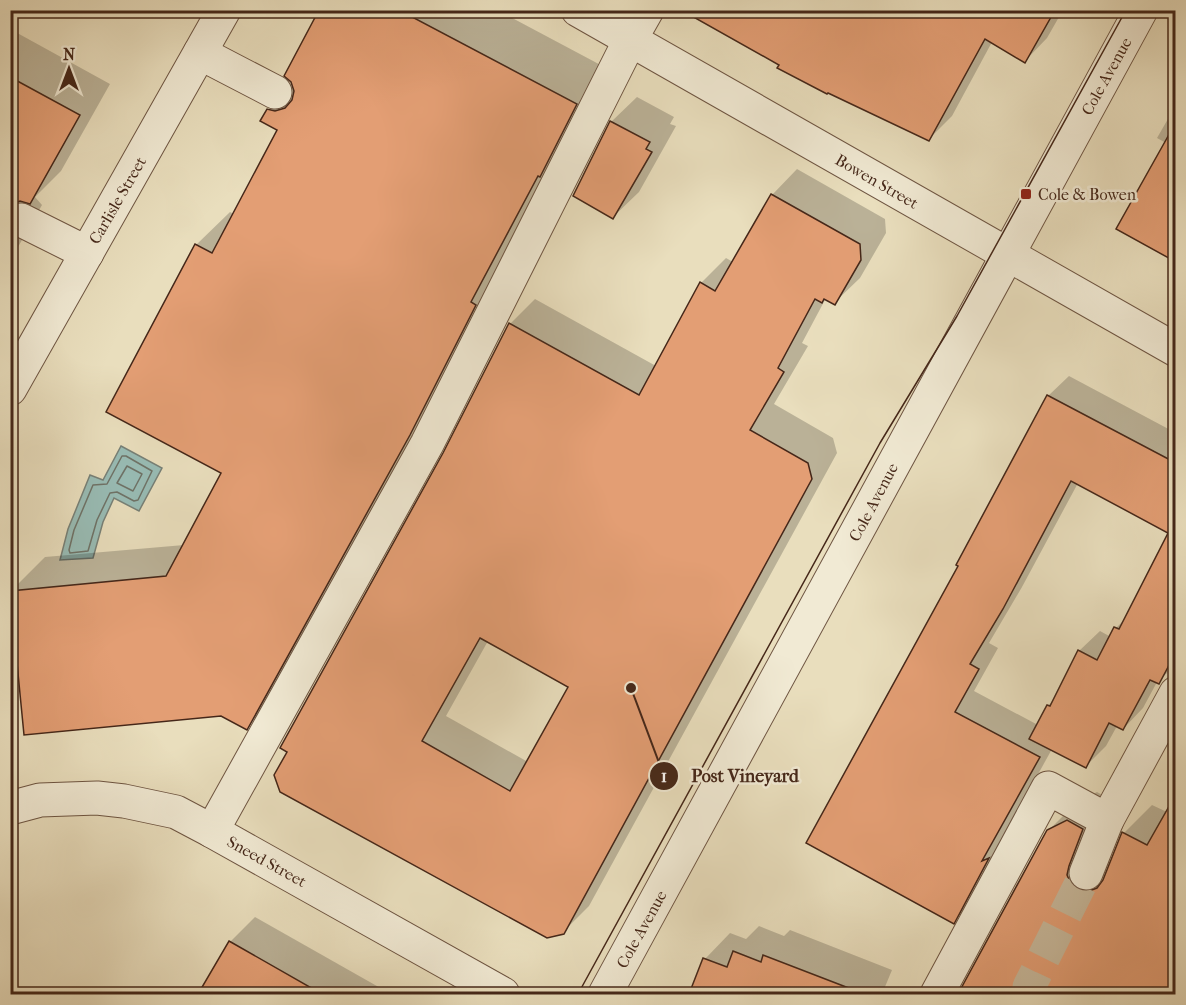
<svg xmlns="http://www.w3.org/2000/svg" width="1186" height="1005" font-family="'IM FELL French Canon',serif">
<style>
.water{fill:#98bcb5;stroke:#778077;stroke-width:1.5}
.shadow{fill:#0003;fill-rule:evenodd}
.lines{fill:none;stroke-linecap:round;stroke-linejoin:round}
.shore{stroke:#6e7267;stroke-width:1.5}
.building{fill:#e39e74;stroke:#452719;stroke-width:1.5;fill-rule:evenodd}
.minor-tunnel{stroke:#c8b99c;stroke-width:33;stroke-dasharray:33 16;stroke-linecap:butt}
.minor-casing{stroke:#6e5542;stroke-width:35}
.minor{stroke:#f1ead4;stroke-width:33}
.tram{stroke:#452719;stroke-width:1.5}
.poi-dot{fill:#8f2418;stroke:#f1ead4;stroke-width:2}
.labels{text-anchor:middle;stroke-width:5;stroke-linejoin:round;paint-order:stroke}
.street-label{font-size:16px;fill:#452719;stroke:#f1ead4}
.poi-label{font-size:16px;fill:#452719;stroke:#f1ead4;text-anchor:start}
.leader{fill:none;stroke:#452719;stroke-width:2}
.callout-dot{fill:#452719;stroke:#f1ead4;stroke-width:2}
.mark-label{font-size:18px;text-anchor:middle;font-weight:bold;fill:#fff}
.callout-label{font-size:18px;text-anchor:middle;font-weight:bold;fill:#452719;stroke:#f1ead4;stroke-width:5;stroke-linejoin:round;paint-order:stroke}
</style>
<rect width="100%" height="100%" fill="#e9debd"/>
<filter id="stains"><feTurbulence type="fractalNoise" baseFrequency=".00333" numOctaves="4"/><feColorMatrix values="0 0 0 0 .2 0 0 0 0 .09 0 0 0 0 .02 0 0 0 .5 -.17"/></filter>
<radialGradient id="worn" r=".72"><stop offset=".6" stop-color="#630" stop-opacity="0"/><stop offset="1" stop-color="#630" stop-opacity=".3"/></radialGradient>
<polygon class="water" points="121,446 162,468 139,511 114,498 103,522 93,558 60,560 68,529 90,475 103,480"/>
<g class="shadow">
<polygon points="10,10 16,10 10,21"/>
<polygon points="321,10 497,10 610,70 280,694 246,728 11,591 45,557 184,545 223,472 196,245 230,212 234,214 279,130 268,110 293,84"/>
<polygon points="695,10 1063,10 1047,38 1025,61 992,42 952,116 929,139 781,64"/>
<polygon points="10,29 110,84 61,171 35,197 42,205 10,261"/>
<polygon points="637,97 674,117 670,124 676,126 639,192 613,217 611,122"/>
<polygon points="1176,105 1176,261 1166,143 1157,138"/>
<path d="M797 169 885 219 886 233 860 278 834 303 826 298 802 343 808 346 774 404 833 438 837 453 589 906 563 932 281 791 445 454 510 324 535 299 656 366 701 283 726 258 733 262 772 195ZM488 641 570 686 528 762 446 716Z"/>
<path d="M1069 376 1176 433V665L1157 682 1143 708 1123 729 1117 726 1106 746 1086 766 1052 749 1000 843 974 901 953 922 808 842 960 566 1048 396ZM1078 483 1170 533 1127 617 1116 628 1111 637 1100 631 1079 651 1056 697 1048 706 1038 725 974 691 998 648 989 643 1022 587Z"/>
<polygon points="1097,792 1111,800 1099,856 1112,863 1124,833 1152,805 1167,812 1176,797 1176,994 990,994 966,982 1048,831 1077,802"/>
<polygon points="255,917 391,994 200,994 230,942"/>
<polygon points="759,926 784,936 790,930 892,970 882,994 691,994 705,959 730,933 746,939"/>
</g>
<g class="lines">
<g class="shore">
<polygon points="122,456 126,456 152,471 138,500 134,501 117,492 110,493 97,520 88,551 70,553 69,550 74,530 93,485 107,484"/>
<polygon points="127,466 142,474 133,491 117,483"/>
</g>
</g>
<g class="building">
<polygon points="319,10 399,10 577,104 540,177 538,176 471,302 476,305 410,435 247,730 221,716 24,735 10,591 166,576 221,473 106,412 195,244 212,253 277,130 260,121 267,109 275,111 285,108 292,100 294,91 291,82 284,76"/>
<polygon points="681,10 1055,10 1025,63 985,39 929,141 828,93 827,94 777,68 779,65"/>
<polygon points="10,77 80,115 30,204 20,201 10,205"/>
<polygon points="610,121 650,142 646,149 652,152 613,219 573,196"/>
<polygon points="1176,122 1176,262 1116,229"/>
<path d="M771 194 860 244 861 260 835 305 824 299 822 303 815 299 778 368 784 372 750 430 808 463 812 479 564 934 547 938 280 792 274 775 287 752 280 748 443 453 509 323 639 395 700 282 715 291ZM480 638 568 687 510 791 422 741Z"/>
<polygon points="1047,395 1176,463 1176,652 1159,684 1150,680 1123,730 1109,723 1086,768 1029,739 1047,705 1050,706 1078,650 1097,660 1114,627 1119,629 1168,533 1071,481 1003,609 970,664 979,669 955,712 1040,757 982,861 989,858 954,924 806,843 958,566 956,565"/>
<polygon points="1176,794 1176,994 958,994 1047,830 1067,820 1083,829 1069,866 1067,875 1071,884 1079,890 1089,891 1097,888 1103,880 1122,832 1147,845"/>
<polygon points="229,941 322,994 198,994"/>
<polygon points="733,951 761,962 763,955 859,992 858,994 689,994 703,958 727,967"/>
</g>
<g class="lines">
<polyline class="minor-tunnel" points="1044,994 1029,987 1086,873"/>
<g class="minor-casing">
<g id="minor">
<polyline points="578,10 1176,350"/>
<polyline points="200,53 275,92"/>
<polyline points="21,220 87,253"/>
<polyline points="10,389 224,10"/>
<polyline points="10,808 40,800 97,798 124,801 176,812 212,831 503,994"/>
<polyline points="212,831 427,444 630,40 647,10"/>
<polyline points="1086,873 1107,820"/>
<polyline points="605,994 1141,10"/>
<polyline points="937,994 1048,788 1107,820 1176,693"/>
</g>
</g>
<use href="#minor" class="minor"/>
<polyline class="tram" points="578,994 880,443 957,316 1126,10"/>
</g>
<rect class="poi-dot" x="1020" y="188" width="12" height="12" rx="3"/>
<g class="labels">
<g class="street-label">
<text transform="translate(1106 76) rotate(-61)" y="6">Cole Avenue</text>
<text transform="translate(877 181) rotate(30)" y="6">Bowen Street</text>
<text transform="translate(117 200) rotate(-60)" y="6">Carlisle Street</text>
<text transform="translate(873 502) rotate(-62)" y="6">Cole Avenue</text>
<text transform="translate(267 861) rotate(29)" y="6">Sneed Street</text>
<text transform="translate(641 929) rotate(-61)" y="6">Cole Avenue</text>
</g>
<g class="poi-label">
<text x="1038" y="200">Cole &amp; Bowen</text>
</g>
</g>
<path class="leader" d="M631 688L664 776"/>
<g class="callout-dot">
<circle cx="631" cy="688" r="6"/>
<circle cx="664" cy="776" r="15"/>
</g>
<g class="mark-label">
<text x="664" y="782">1</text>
</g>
<g class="callout-label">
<text x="745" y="782">Post Vineyard</text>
</g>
<rect width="1186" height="1005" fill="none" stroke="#e9debd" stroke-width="36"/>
<rect x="12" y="12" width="1162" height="981" fill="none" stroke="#452719" stroke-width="3"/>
<rect x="18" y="18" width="1150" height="969" fill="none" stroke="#452719" stroke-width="1.5"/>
<g transform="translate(69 69)" stroke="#f1ead4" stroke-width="4.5" paint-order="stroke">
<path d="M0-4.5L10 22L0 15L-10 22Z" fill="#452719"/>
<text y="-9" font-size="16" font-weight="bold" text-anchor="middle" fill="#452719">N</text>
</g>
<rect width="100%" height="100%" filter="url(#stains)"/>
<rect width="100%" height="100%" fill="url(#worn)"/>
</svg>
